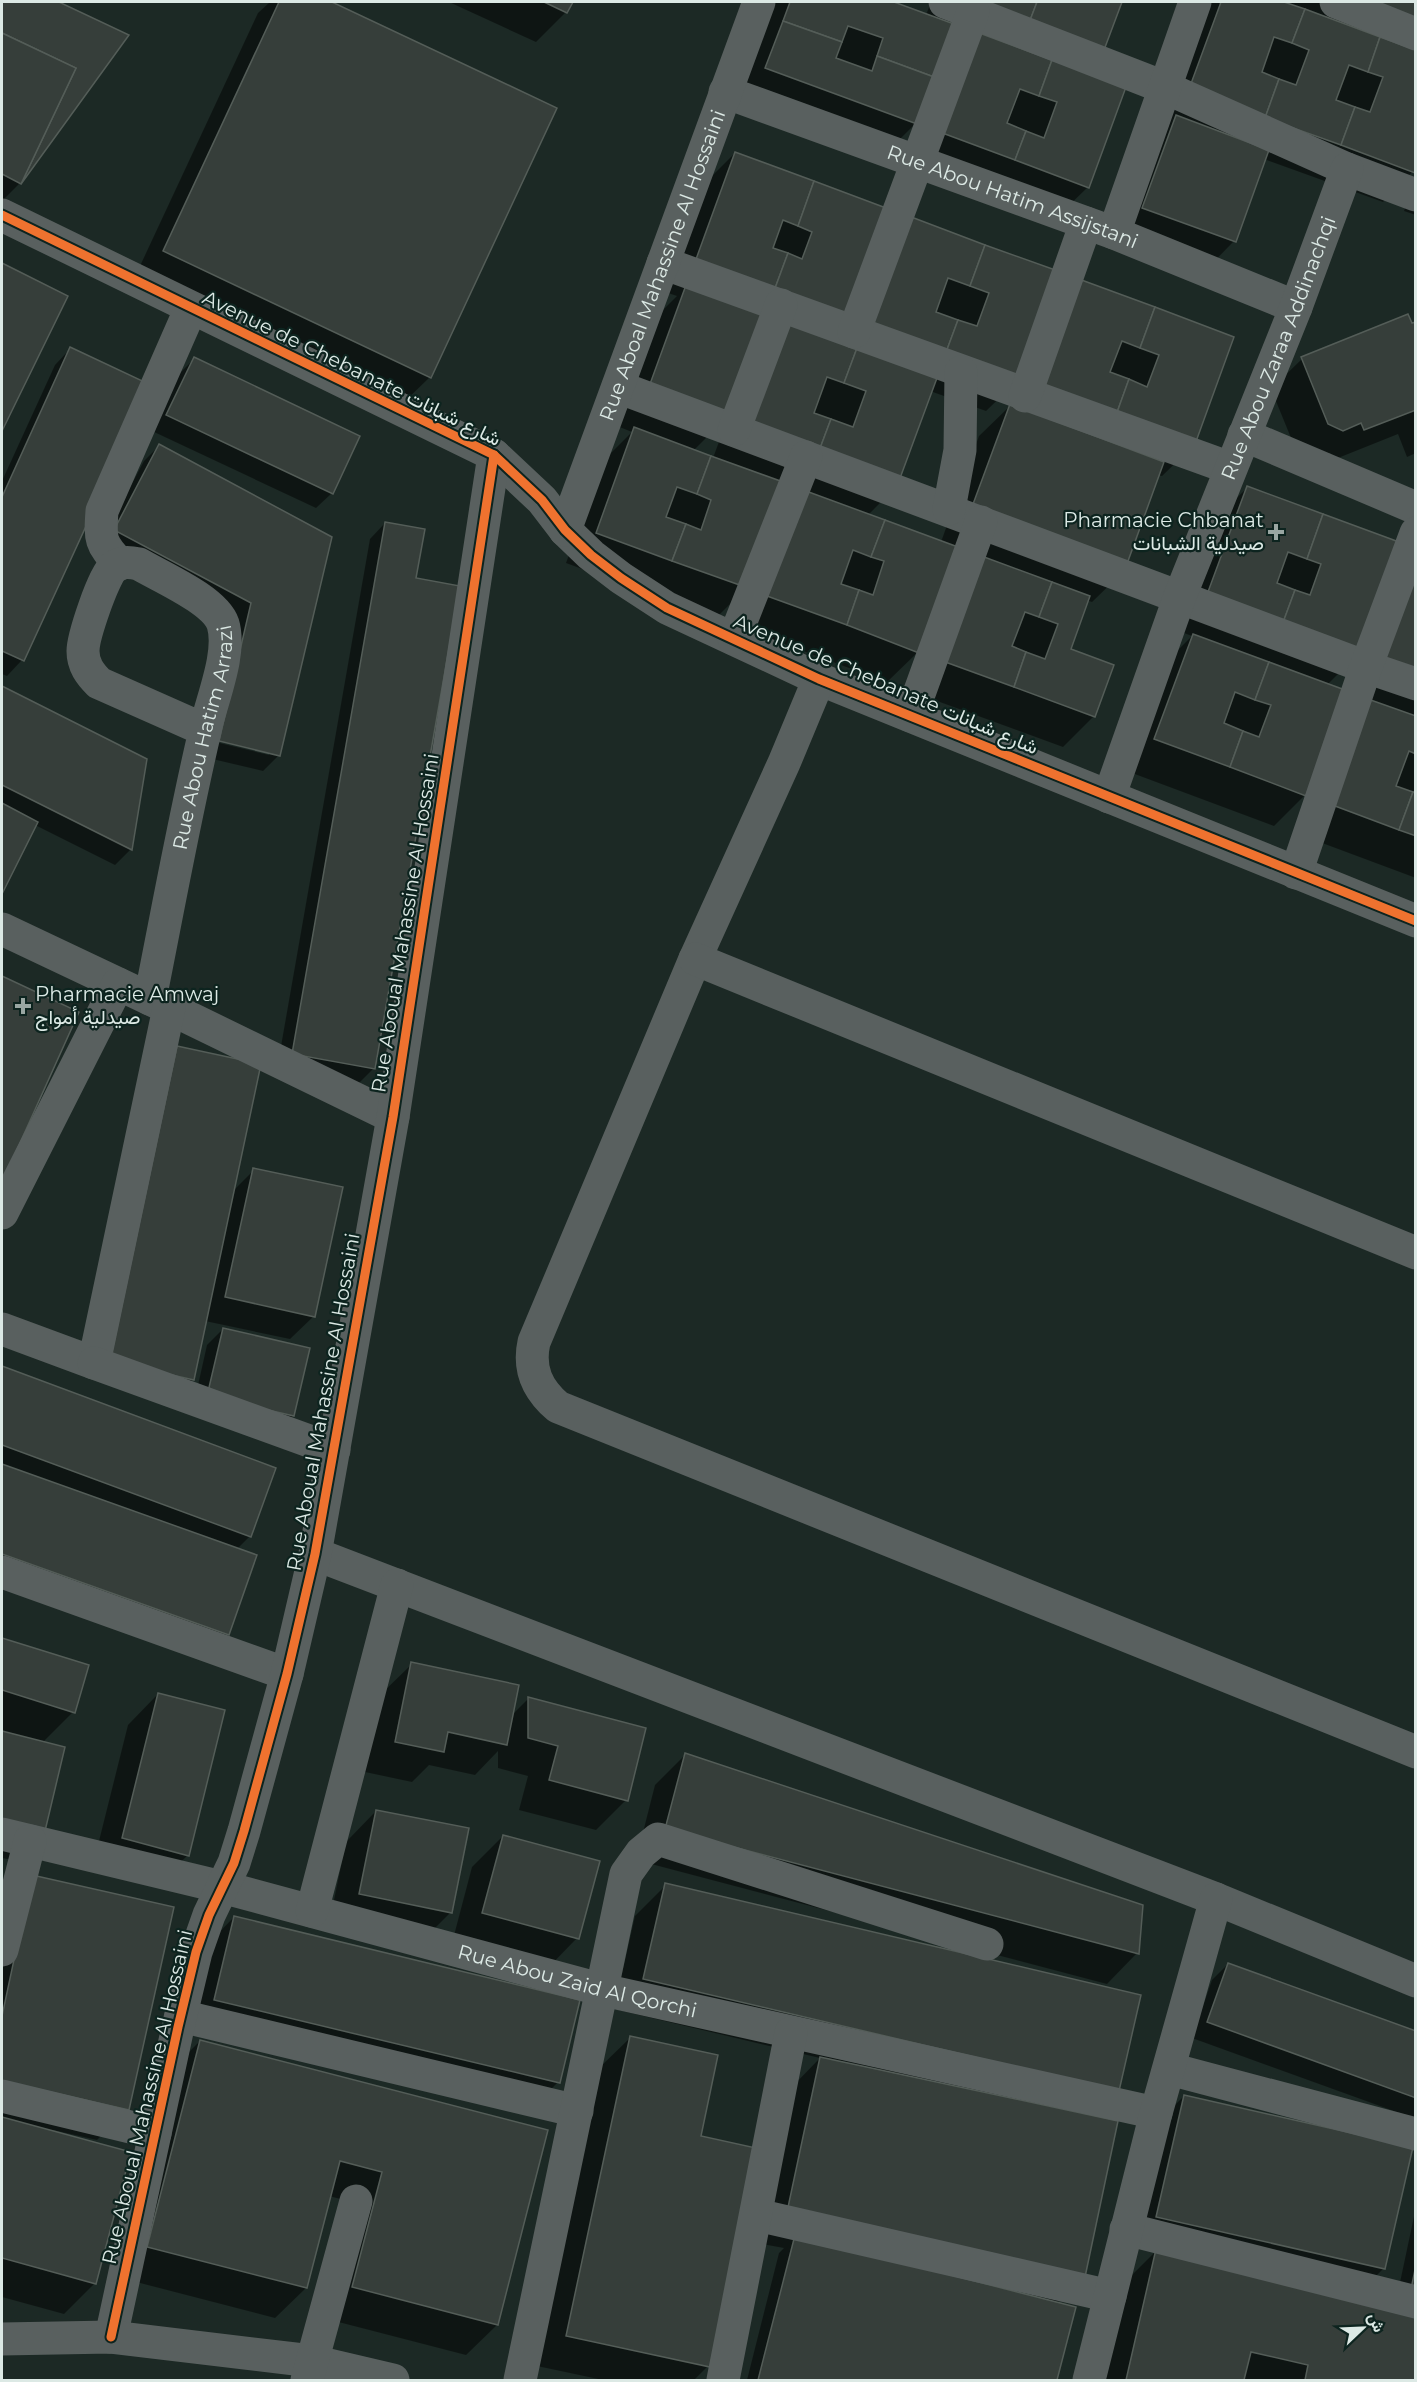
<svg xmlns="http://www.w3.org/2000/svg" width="1417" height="2382" font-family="Montserrat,Vazirmatn,sans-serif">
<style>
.shadow{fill:#0007;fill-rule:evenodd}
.building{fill:#363e3a;stroke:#545d58;stroke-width:1.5}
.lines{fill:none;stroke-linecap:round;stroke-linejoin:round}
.minor{stroke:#59605f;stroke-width:33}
.cycleway-casing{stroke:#0d241f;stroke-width:13}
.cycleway{stroke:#ef722f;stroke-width:9}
.poi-dot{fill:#99a6a2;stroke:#0d241f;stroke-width:2}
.labels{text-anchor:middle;stroke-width:4.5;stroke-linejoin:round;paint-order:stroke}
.street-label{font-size:20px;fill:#dce9e5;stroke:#0d241f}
.poi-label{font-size:20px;fill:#dce9e5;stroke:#0d241f;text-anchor:end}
</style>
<rect width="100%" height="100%" fill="#1c2925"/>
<g class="shadow">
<polygon points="2,2 55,2 126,35 20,183 2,201"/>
<polygon points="270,2 329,2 555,109 430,377 399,407 133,281 258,13"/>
<polygon points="449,2 571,2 566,12 536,42"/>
<polygon points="771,2 890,2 926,15 931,2 1120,2 1102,49 1088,187 1057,217 907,162 916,123 885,154 736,98"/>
<polygon points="1210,2 1416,2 1416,168 1383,202 1264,159 1234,241 1204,272 1113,238"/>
<path d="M735 153 876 248 1056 272 1017 381 986 411 930 391 895 488 868 515 941 542 979 436 1010 406 1046 310 1232 338 1193 446 1162 476 1158 475 1123 572 1092 602 1086 600 1069 650 1094 716 1063 747 907 690 918 652 887 682 738 627 746 588 716 618 566 563 604 460 632 432 617 426 656 317 677 296 665 292 704 184ZM752 352 713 458 693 451 721 423Z"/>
<polygon points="1416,179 1416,215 1404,211"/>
<polygon points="2,264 66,297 2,427"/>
<polygon points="1416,323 1416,453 1407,457 1398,434 1333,460 1330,453 1312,460 1298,455 1271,389 1302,359"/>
<polygon points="70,349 22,660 7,676 2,674 2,481 55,365"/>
<polygon points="194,359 332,493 316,508 152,431 178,375"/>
<path d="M160 445 330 537 279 755 263 771 204 757 236 619 99 546 144 461ZM212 738 269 752V755L211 741Z"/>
<polygon points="1247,488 1397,543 1356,656 1327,685 1305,795 1274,826 1124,770 1162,666 1192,636 1176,630 1216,518"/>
<polygon points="385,523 414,580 374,1068 358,1084 277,1069 370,539"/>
<polygon points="1416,556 1416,878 1298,834"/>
<polygon points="2,688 145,760 130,850 115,865 35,825 2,890"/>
<polygon points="2,978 77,1012 2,1179"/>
<polygon points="254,1170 314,1316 290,1339 205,1321 193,1379 177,1395 95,1377 233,1191"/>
<polygon points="223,1329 308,1349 293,1416 277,1432 192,1412 207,1345"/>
<polygon points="2,1368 274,1469 250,1536 237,1549 228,1634 212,1650 2,1575"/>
<polygon points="2,1639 87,1666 73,1712 42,1743 13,1860 2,1858 2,1733 5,1733 5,1731 2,1730"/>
<polygon points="412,1664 511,1716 528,1699 626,1800 596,1830 519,1810 528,1776 498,1768 498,1751 475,1775 429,1765 412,1782 365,1772 381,1694"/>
<polygon points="158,1694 188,1855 157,1885 92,1869 128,1725"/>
<polygon points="686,1754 1137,1953 1107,1984 636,1860 655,1785"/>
<polygon points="376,1811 451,1912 420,1943 329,1924 346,1842"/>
<polygon points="503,1836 577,1938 547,1969 452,1943 472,1867"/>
<polygon points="666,1885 1117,2090 1084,2276 1057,2303 1074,2308 1056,2380 747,2380 779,2253 784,2248 757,2243 790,2089 820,2058 614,2009 635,1916"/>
<polygon points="2,1912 128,2109 97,2140 53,2130 95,2283 64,2314 2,2297"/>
<polygon points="234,1917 558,2082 528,2113 185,2030 204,1948"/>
<polygon points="1228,1964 1416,2033 1416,2119 1192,2038 1212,1980"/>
<polygon points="630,2038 699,2137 708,2366 694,2380 603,2380 537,2366 599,2068"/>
<polygon points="200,2041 546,2132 497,2325 466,2355 323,2318 352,2202 329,2196 306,2288 275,2318 117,2277 169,2072"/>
<polygon points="1184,2096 1384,2268 1368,2284 1141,2232 1168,2112"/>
<polygon points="1416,2207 1416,2380 1103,2380 1125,2282 1156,2251 1395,2306"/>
</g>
<g class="building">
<polygon points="2,2 59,2 129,35 21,184 76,68 2,33"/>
<polygon points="279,2 332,2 557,108 431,378 163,251"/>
<polygon points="544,2 573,2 567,13"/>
<polygon points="790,2 894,2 954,24 934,77 877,56 883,38 848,26 842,42 783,21"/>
<polygon points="973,2 1037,2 1029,23"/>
<polygon points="1037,2 1122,2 1104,50 1029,23"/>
<polygon points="1221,2 1284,2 1305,9 1292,43 1274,37 1262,72 1279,79 1265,118 1189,89"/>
<polygon points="1349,2 1416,2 1416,27"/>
<polygon points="1305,9 1380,37 1368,72 1349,65 1336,100 1355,107 1341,145 1265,118 1279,79 1296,85 1309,50 1292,43"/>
<polygon points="783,21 842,42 836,58 872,71 877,56 934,77 917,124 765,68"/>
<polygon points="974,31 1052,60 1039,96 1020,89 1007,123 1026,131 1015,160 937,131"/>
<polygon points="2,33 76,68 21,184 2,174"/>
<polygon points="1380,37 1416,50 1415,173 1341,145 1355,107 1370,112 1383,77 1368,72"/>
<polygon points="1052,60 1126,87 1089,188 1015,160 1026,131 1044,138 1057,102 1039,96"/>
<polygon points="1176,115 1269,150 1236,242 1142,208"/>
<polygon points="735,152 814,181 798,226 783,220 773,248 788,253 774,291 695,262"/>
<polygon points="814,181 886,208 847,318 774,291 788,253 802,259 812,232 798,226"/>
<polygon points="906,215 985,245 970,286 948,278 936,312 958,320 945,355 866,325"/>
<polygon points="985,245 1058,271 1018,382 945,355 958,320 977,326 989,293 970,286"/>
<polygon points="2,263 68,296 2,431"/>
<polygon points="1076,278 1155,307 1140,348 1122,341 1110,372 1129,379 1115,418 1036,388"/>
<polygon points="686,285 763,313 722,424 646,395"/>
<polygon points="1155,307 1234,337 1194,447 1115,418 1129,379 1147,387 1159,355 1140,348"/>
<polygon points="1408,314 1412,323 1416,322 1416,410 1364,430 1361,423 1343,431 1328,424 1301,357"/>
<polygon points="782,320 857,348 844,383 827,377 814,413 831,419 816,459 741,431"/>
<polygon points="70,347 151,385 24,661 2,651 2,497"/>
<polygon points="857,348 937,378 896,489 816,459 831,419 853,427 866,391 844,383"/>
<polygon points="194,357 360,436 333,494 166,415"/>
<polygon points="1010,404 1164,462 1124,572 969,515"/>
<polygon points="634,427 711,456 697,494 677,487 666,517 686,524 672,561 596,533"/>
<polygon points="159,444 332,537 280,756 219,741 251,603 114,530"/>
<polygon points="711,456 786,483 748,588 672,561 686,524 701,530 711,500 697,494"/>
<polygon points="1247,486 1323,514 1307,559 1288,552 1277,583 1295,590 1281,628 1205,600"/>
<polygon points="806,491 885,520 871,557 853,550 841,584 859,590 847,625 767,596"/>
<polygon points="1323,514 1399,542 1357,656 1281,628 1295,590 1310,595 1321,564 1307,559"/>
<polygon points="885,520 958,547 919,653 847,625 859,590 873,595 884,561 871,557"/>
<polygon points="385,522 425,529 416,578 460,586 375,1069 292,1054"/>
<polygon points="976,554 1052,582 1039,617 1025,612 1012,646 1026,652 1014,687 937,659"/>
<polygon points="1416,561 1416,678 1378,664"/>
<polygon points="1052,582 1090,596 1071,649 1114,665 1095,717 1014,687 1026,652 1045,659 1058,624 1039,617"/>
<polygon points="1193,634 1269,662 1255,700 1235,692 1224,723 1243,731 1230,767 1154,739"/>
<polygon points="1269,662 1345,690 1306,796 1230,767 1243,731 1259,737 1271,705 1255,700"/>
<polygon points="2,686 147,759 132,850 2,785"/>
<polygon points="1365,698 1416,716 1416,754 1409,751 1396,786 1413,792 1399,830 1327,803"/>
<polygon points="1413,792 1416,793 1416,836 1399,830"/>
<polygon points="2,803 38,822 2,894"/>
<polygon points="2,976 79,1012 2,1183"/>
<polygon points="177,1046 261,1064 194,1380 110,1361"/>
<polygon points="253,1168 343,1187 315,1317 225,1297"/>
<polygon points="223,1328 310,1348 294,1416 207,1396"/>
<polygon points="2,1366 276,1468 251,1537 2,1445"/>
<polygon points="2,1464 257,1555 229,1635 2,1554"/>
<polygon points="2,1638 89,1665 75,1713 2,1690"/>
<polygon points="411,1662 519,1685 507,1745 448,1732 444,1752 395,1742"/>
<polygon points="158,1693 225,1710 189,1856 122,1838"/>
<polygon points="528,1697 646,1728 628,1801 549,1780 558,1746 528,1738"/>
<polygon points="2,1731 65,1747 45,1831 2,1820"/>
<polygon points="685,1753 1143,1905 1139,1954 665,1829"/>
<polygon points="376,1810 469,1828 452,1913 359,1894"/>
<polygon points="503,1835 600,1861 579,1939 482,1913"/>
<polygon points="32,1875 174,1907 129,2110 2,2081 2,2016"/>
<polygon points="665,1883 1141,1995 1119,2091 643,1979"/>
<polygon points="234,1916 580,2000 560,2083 214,2000"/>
<polygon points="1228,1963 1416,2031 1416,2098 1207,2022"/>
<polygon points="630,2036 718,2055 701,2136 756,2148 710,2367 566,2336"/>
<polygon points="200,2040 548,2130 498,2325 352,2287 382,2172 340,2161 307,2288 147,2247"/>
<polygon points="820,2057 1118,2121 1085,2277 787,2212"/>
<polygon points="1184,2095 1413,2147 1385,2269 1156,2217"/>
<polygon points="2,2117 131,2152 96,2284 2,2258"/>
<polygon points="795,2235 1076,2307 1057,2380 758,2380"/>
<polygon points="1156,2249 1416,2309 1416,2380 1305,2380 1308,2365 1251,2352 1244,2380 1126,2380"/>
<polygon points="1416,2265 1416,2290 1411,2289"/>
</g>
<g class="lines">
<g class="minor">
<polyline points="945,2 1166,88 1347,169 1416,195"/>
<polyline points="1336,2 1416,34"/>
<path id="s1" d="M725 92 1114 233 1296 307"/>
<polyline points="2,215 494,455 542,500 565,530 591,555 621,578 667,608 819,679 1416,921"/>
<polyline points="1114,233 1195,2"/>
<polyline points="663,263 1230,468"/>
<polyline points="854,332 973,12"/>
<polyline points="618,387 1366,667 1416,684"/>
<polyline points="1025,396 1086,223"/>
<polyline points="734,430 781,305"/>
<polyline points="1244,435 1416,508"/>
<polyline points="949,509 960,450 961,372"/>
<path id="s2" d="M565 530 759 2"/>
<path d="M120 564C100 544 100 539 102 511L191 308"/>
<polyline points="734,639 806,457"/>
<path d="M819 679 784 763 695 959 534 1342C528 1369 537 1389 558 1407L1416 1752"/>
<polyline points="911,716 981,522"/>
<path id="s3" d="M1109 797 1180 596 1296 307 1347 169"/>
<polyline points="1296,873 1366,667 1416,533"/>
<polyline points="2,929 169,1008 393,1117"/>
<polyline points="695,959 1416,1253"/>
<path id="s4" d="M150 999C168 909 184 820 205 731 211 701 232 654 223 624 215 600 161 577 139 564 129 562 121 561 113 568 103 577 83 637 83 651 83 665 90 674 99 683L205 730"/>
<polyline points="2,1213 118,984"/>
<polyline points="2,1329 94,1363 169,1008"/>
<polyline points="94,1363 334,1450"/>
<polyline points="315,1554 1216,1899 1416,1981"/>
<polyline points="2,1572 287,1674"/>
<path id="s5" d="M2 1834 222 1887 603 1990 1156 2113"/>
<polyline points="312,1911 397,1585"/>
<polyline points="2,1950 30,1841"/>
<polyline points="181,2016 577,2111"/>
<polyline points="1170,2069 1416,2134"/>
<polyline points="2,2096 155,2133"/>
<polyline points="757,2215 1110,2296"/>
<polyline points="1126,2229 1416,2302"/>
<polyline points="111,2337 178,2027 196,1952 209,1915 234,1863 244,1831 287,1674 315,1554 393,1117 494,455"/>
<polyline points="2,2339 111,2337 312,2361 393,2380"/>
<polyline points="307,2380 356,2201"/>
<polyline points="520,2380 626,1874 641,1853 658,1839 987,1944"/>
<polyline points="723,2380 791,2033"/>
<polyline points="1089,2380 1156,2113 1216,1899"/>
</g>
<g class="cycleway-casing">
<g id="cycleway">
<polyline points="2,215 494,455 542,500 565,530 591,555 621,578 667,608 819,679 1416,921"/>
<polyline points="111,2337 178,2027 196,1952 209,1915 234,1863 244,1831 287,1674 315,1554 393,1117 494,455"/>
</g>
</g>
<use href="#cycleway" class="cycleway"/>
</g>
<g class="poi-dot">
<path d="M1273 523h6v6h6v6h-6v6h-6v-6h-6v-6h6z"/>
<path d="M20 997h6v6h6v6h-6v6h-6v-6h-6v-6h6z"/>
</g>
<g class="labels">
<g class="street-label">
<text dy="7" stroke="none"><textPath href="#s1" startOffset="306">Rue Abou Hatim Assijstani</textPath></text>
<text dy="7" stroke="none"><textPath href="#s2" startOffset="282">Rue Aboal Mahassine Al Hossaini</textPath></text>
<text dy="7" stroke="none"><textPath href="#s3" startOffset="480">Rue Abou Zaraa Addinachqi</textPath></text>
<text transform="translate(352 368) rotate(26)" y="7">Avenue de Chebanate شارع شبانات</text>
<text transform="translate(886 684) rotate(23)" y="7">Avenue de Chebanate شارع شبانات</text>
<text dy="7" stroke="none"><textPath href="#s4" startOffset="267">Rue Abou Hatim Arrazi</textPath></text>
<text transform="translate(405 923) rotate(-81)" y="7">Rue Aboual Mahassine Al Hossaini</text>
<text transform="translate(323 1402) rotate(-80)" y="7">Rue Aboual Mahassine Al Hossaini</text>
<text dy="7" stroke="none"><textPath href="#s5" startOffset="594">Rue Abou Zaid Al Qorchi</textPath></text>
<text transform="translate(147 2097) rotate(-77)" y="7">Rue Aboual Mahassine Al Hossaini</text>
</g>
<g class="poi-label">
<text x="1264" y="527">Pharmacie Chbanat<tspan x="1264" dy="23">صيدلية الشبانات</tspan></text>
<text x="35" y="1001" text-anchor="start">Pharmacie Amwaj<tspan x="35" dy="23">صيدلية أمواج</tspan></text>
</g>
</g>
<rect width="1417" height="2382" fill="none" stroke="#dce9e5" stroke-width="6"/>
<g transform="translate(1363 2328) rotate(67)" stroke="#0d241f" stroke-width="4.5" paint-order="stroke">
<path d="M0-4.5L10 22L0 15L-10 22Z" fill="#dce9e5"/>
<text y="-9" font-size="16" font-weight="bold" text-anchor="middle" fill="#dce9e5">ش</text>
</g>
</svg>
